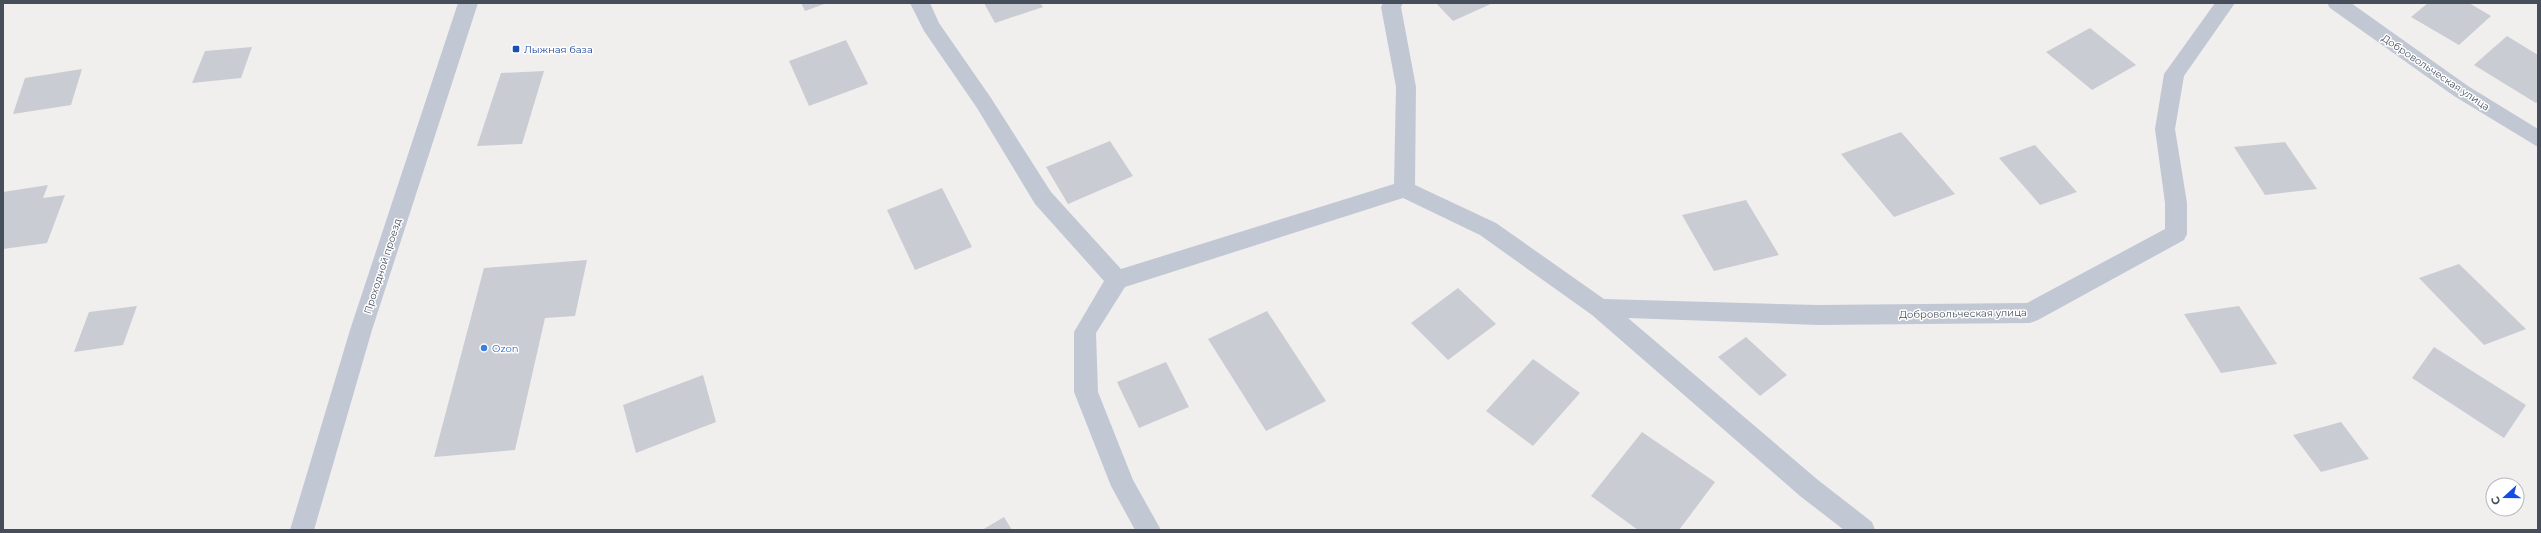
<svg xmlns="http://www.w3.org/2000/svg" width="2541" height="533" font-family="Montserrat,sans-serif">
<style>
.building{fill:#caccd4}
.lines{fill:none;stroke-linecap:round;stroke-linejoin:round}
.minor{fill:#c1c8d4;fill-rule:evenodd}
.tertiary{fill:#c1c8d4;fill-rule:evenodd}
.transit-dot{fill:#1a4fb4;stroke:#fff;stroke-width:1.5}
.shop-dot{fill:#3f7fe0;stroke:#fff;stroke-width:1.5}
.labels{text-anchor:middle;stroke-width:3;stroke-linejoin:round;paint-order:stroke}
.transit-label{font-size:10px;fill:#164399;stroke:#fff;text-anchor:start}
.street-label{font-size:10px;fill:#464e5c;stroke:#fff}
.shop-label{font-size:10px;fill:#366cbe;stroke:#fff;text-anchor:start}
</style>
<rect width="100%" height="100%" fill="#f1eeee"/>
<g class="building">
<polygon points="801,3 827,3 805,11"/>
<polygon points="984,3 1040,3 1043,7 995,23"/>
<polygon points="1436,3 1493,3 1453,21"/>
<polygon points="2428,3 2469,3 2491,16 2459,45 2411,17"/>
<polygon points="2090,28 2136,65 2092,90 2046,52"/>
<polygon points="2507,36 2538,55 2538,101 2536,103 2474,65"/>
<polygon points="846,40 868,84 809,106 789,61"/>
<polygon points="252,47 241,78 192,83 205,51"/>
<polygon points="82,69 71,105 13,114 25,78"/>
<polygon points="544,71 522,144 477,146 501,73"/>
<polygon points="1901,132 1955,194 1894,217 1841,154"/>
<polygon points="1110,141 1133,176 1068,204 1046,167"/>
<polygon points="2285,142 2317,189 2265,195 2234,147"/>
<polygon points="2035,145 2077,192 2040,205 1999,158"/>
<polygon points="48,185 43,198 65,195 47,243 3,249 3,192"/>
<polygon points="942,188 972,247 915,270 887,210"/>
<polygon points="1746,200 1779,255 1714,271 1682,215"/>
<polygon points="587,260 575,316 545,318 515,450 434,457 484,268"/>
<polygon points="2459,264 2526,329 2484,345 2419,278"/>
<polygon points="1458,288 1496,324 1448,360 1411,323"/>
<polygon points="137,306 123,345 74,352 89,312"/>
<polygon points="2239,306 2277,364 2221,373 2184,314"/>
<polygon points="1267,311 1326,401 1266,431 1208,339"/>
<polygon points="1746,337 1787,375 1760,396 1718,357"/>
<polygon points="2434,347 2526,405 2504,438 2412,378"/>
<polygon points="1533,359 1580,393 1533,446 1486,411"/>
<polygon points="1166,362 1189,407 1139,428 1117,382"/>
<polygon points="703,375 716,422 636,453 623,405"/>
<polygon points="2341,422 2369,459 2321,472 2293,435"/>
<polygon points="1642,432 1715,482 1679,530 1638,530 1591,496"/>
<polygon points="1004,517 1012,530 982,530"/>
</g>
<g class="lines">
<g class="minor">
<polygon points="910,3 930,3 939,23 991,98 1051,192 1121,269 1394,184 1396,87 1381,7 1383,3 1403,3 1401,7 1416,87 1415,185 1496,223 1604,299 1818,305 2027,303 2165,229 2165,203 2155,129 2164,74 2215,3 2235,3 2184,76 2175,129 2187,203 2187,234 2184,240 2038,320 2030,323 1818,325 1628,318 1818,480 1872,522 1875,530 1844,530 1800,496 1592,315 1480,235 1403,198 1125,287 1096,333 1098,392 1133,480 1161,530 1135,530 1111,486 1074,392 1074,332 1104,281 1035,204 977,108 924,31"/>
<polygon points="2327,3 2351,3 2468,86 2538,129 2538,147 2454,96 2330,8"/>
</g>
<polygon class="tertiary" points="458,3 478,3 372,330 314,530 290,530 350,330"/>
</g>
<rect class="transit-dot" x="512" y="45" width="8" height="8" rx="2"/>
<circle class="shop-dot" cx="484" cy="348" r="4"/>
<g class="labels">
<g class="transit-label">
<text x="524" y="53">Лыжная база</text>
</g>
<g class="street-label">
<text transform="translate(2436 72) rotate(34)" y="4">Добровольческая улица</text>
<text transform="translate(382 266) rotate(-72)" y="4">Проходной проезд</text>
<text transform="translate(1963 313) rotate(-1)" y="4">Добровольческая улица</text>
</g>
<g class="shop-label">
<text x="492" y="352">Ozon</text>
</g>
</g>
<rect width="2541" height="533" fill="none" stroke="#464e5c" stroke-width="8"/>
<g transform="translate(2505 497) rotate(249)"><circle r="19" fill="#ffffff" stroke="#b5b8be"/>
<path d="M0-3L7 15L0 10L-7 15Z" fill="#144de5"/>
<text y="-6" font-size="11" font-weight="bold" text-anchor="middle" fill="#464e5c">С</text>
</g>
</svg>
